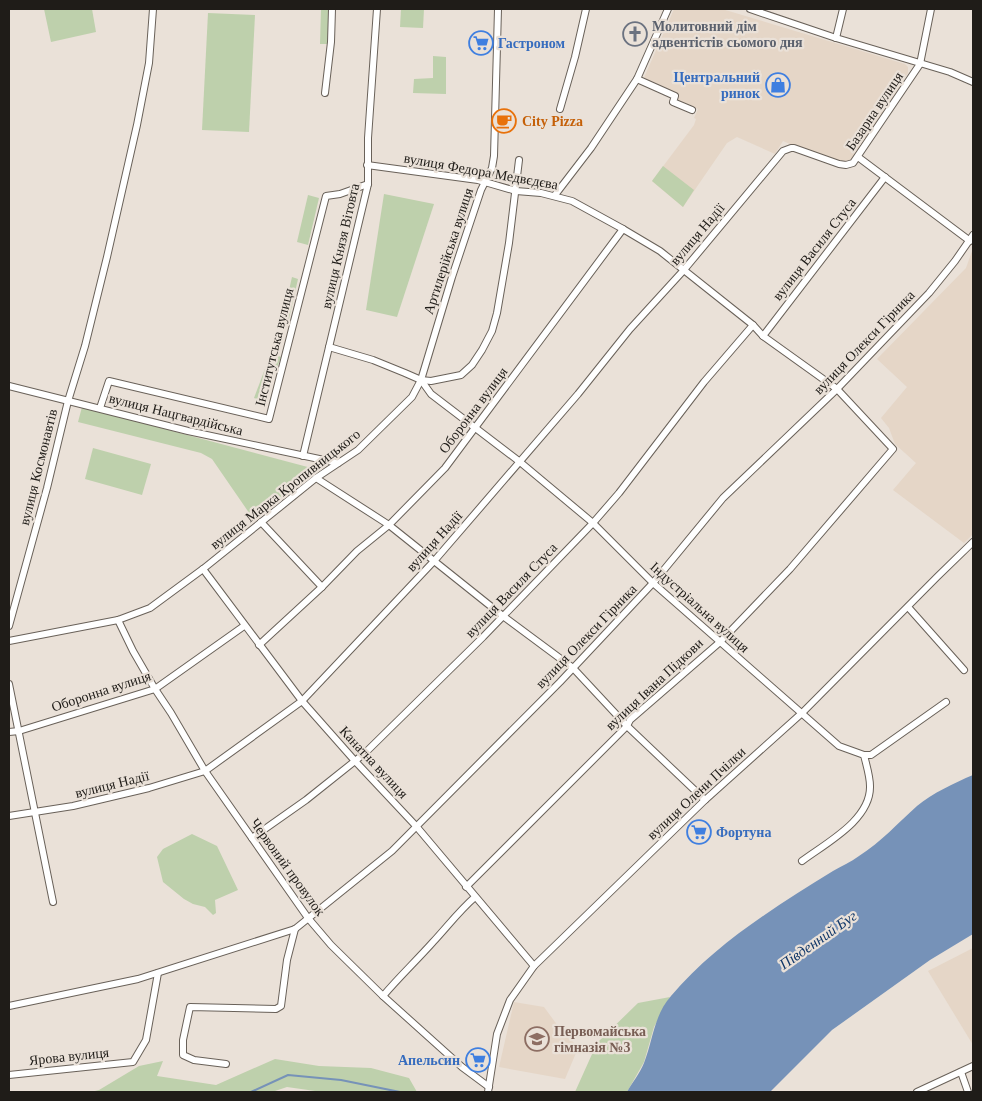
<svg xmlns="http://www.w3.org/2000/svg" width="982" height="1101" font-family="'Times New Roman',serif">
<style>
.built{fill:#e5d6c7}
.green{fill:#bed0ac}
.water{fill:#7692b8}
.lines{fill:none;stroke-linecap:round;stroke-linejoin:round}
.stream{stroke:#7692b8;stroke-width:2}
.minor-casing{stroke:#696159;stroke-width:8}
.minor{stroke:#fff;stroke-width:6}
.labels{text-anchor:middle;stroke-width:4.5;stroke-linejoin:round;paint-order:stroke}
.worship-label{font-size:14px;font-weight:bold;fill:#5b616d;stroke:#eae1d8;text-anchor:start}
.shop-label{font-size:14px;font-weight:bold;fill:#366cbe;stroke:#eae1d8;text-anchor:start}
.street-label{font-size:14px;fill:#1f1c18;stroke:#eae1d8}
.food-label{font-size:14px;font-weight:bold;fill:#c56008;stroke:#eae1d8;text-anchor:start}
.education-label{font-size:14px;font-weight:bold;fill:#785e54;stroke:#eae1d8;text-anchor:start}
.water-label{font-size:15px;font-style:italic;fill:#113869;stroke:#eae1d8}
</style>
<rect width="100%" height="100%" fill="#eae1d8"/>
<g class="built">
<polygon points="674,9 722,9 905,64 908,67 908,73 853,161 847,163 811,153 783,141 775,154 737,137 727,143 683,207 652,181 694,125 696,119 694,118 698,109 677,101 679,94 643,80"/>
<polygon points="973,248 973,534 964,543 893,490 916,463 895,444 889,428 881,418 907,387 877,359 966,268"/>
<polygon points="973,948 973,1045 928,971"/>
<polygon points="514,1002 544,1007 558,1026 575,1044 576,1053 565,1079 499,1067"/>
</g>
<g class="green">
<polygon points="44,9 92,9 96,32 51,42"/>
<polygon points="321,9 329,9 328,44 320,44"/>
<polygon points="401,9 424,9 423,28 400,27"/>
<polygon points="208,13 255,15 249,132 202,130"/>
<polygon points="433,56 446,57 446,94 413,93 414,79 433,78"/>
<polygon points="663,166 694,190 683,207 652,181"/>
<polygon points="384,194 434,204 397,317 366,310"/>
<polygon points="308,195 319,198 308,245 297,242"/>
<polygon points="292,277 298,279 288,323 282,321"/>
<polygon points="271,353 281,357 264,402 254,398"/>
<polygon points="82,407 319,470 254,520 212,459 201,453 78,422"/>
<polygon points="93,448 151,464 142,495 85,479"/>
<polygon points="192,834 217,846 238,890 215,900 216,913 213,915 205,907 193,904 184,899 163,882 157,857 163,849"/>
<polygon points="670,997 654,1027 644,1062 627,1092 575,1092 597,1043 638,1003"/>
<polygon points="275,1059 319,1066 371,1068 409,1078 417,1092 322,1092 287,1087 272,1092 91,1092 99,1090 139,1066 163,1061 157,1076 216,1085"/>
</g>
<path class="water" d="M973 775V934L930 960 832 1030 770 1092H627C632 1083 640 1073 644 1063 653 1040 654 1015 671 996 715 944 775 907 833 871 841 866 851 862 859 856 881 842 898 823 917 806 933 793 954 783 973 775Z"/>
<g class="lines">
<polyline class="stream" points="251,1092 288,1075 341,1080 400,1092"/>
<g class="minor-casing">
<g id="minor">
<polyline points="750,9 836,38 950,72 973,82"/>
<polyline points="836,38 843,9"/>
<polyline points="637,79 675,96 673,102 692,110"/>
<polyline points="325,93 331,42 332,9"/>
<polyline points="560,109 575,57 586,9"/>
<polyline points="858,157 970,241"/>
<polyline points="367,165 478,180 516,191 541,193 572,201 623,229 660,251 753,325 763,336 837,389 893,449 790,569 720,642 630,720 627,726 466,887"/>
<polyline points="555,195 591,148 637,79 668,9"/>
<polyline points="763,336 885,177"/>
<path d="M329 347 373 360 405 373 421 380 431 394 520 462 593 523 653 583 839 746 864 755C866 764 870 776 870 786 871 820 826 843 802 861"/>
<polyline points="421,380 452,277 481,190 492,168 494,156 498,9"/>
<polyline points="9,386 188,431 338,463"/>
<polyline points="100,408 109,381 269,419 326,196 340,194 368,184"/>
<polyline points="303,456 368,184 368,138 377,9"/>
<polyline points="316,478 389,525 503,616 573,668 627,726 705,800"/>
<polyline points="261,522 322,587"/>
<polyline points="203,569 302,701 355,761 416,826 534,966"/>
<polyline points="908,607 964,670"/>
<polyline points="118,620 133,651 155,689 171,713 205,771 308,918 331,945 383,996 462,1067 489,1087"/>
<polyline points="9,626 47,488 68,401 85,346 107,257 137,125 149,63 153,9"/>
<polyline points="9,641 118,620 150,608 203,569 316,478 358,450 412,397 421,380 431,381 461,375 472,365 482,350 492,331 497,313 509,243 519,160"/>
<polyline points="259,645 322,587 357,551 389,525 445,468 623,229"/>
<polyline points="9,684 53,902"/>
<polyline points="9,732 19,731 155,689 244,626"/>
<polyline points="864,755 871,755 946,702"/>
<polyline points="9,816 73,806 149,788 205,771 302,701 435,560 578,394 630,329 683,271 783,151 791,148 794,148 839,164 846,165 853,163 920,64 931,9"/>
<polyline points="252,838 306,800 365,753 483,637 593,523 619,493 704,382 753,325"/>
<path d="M383 996C399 977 417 960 433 942 447 927 459 911 475 897"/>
<polyline points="9,1006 138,979 295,929 392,851 560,682 653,583 723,498 837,389 929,293 955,261 973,235"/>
<polyline points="226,1064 194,1060 183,1055 183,1040 190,1007 276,1009 281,1006 287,960 295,929"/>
<polyline points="961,1072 968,1092"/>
<polyline points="9,1075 133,1062 146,1040 158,973"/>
<polyline points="488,1092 497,1034 510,1000 534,966 705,800 802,713 937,577 973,542"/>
<polyline points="917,1092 973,1066"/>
</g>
</g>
<use href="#minor" class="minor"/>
</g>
<defs>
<g id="church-ring" transform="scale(1.25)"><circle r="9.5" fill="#eae1d8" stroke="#6b7280" stroke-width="1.5"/><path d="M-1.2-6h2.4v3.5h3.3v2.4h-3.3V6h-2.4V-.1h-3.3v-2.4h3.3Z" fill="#6b7280"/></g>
<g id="supermarket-ring" transform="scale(1.25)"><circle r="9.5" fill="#eae1d8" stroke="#3f7fe0" stroke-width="1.5"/><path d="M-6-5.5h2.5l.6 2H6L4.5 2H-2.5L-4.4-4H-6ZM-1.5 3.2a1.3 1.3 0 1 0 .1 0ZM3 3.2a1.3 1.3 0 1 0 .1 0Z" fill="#3f7fe0"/></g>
<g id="shop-ring" transform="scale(1.25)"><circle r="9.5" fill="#eae1d8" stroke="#3f7fe0" stroke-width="1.5"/><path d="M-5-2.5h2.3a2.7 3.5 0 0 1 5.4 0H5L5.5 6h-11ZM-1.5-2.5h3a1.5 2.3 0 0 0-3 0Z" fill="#3f7fe0"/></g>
<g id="cafe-ring" transform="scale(1.25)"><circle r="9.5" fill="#eae1d8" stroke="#e8710a" stroke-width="1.5"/><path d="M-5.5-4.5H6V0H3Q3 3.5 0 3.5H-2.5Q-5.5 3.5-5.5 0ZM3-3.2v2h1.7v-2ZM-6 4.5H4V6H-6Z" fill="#e8710a"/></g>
<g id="school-ring" transform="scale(1.25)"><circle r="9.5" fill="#eae1d8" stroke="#8d6e63" stroke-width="1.5"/><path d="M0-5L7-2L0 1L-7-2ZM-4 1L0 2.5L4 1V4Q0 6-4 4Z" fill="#8d6e63"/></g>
</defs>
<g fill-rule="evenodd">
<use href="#church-ring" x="635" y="34"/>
<use href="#supermarket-ring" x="481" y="43"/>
<use href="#shop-ring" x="778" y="85"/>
<use href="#cafe-ring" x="504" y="121"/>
<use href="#supermarket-ring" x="699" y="832"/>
<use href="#school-ring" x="537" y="1039"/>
<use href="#supermarket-ring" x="478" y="1060"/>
</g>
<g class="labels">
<g class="worship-label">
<text x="652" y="31">Молитовний дім<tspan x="652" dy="16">адвентістів сьомого дня</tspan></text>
</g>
<g class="shop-label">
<text x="498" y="48">Гастроном</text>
<text x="760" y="82" text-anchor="end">Центральний<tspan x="760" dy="16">ринок</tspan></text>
<text x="716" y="837">Фортуна</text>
<text x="460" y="1065" text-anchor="end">Апельсин</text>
</g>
<g class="street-label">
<text transform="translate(874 111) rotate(-56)" y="5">Базарна вулиця</text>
<text transform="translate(481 171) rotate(10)" y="5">вулиця Федора Медвєдєва</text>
<text transform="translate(697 234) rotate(-50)" y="5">вулиця Надії</text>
<text transform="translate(340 246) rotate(-77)" y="5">вулиця Князя Вітовта</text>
<text transform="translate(814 249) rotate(-52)" y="5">вулиця Василя Стуса</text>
<text transform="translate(448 251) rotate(-72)" y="5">Артилерійська вулиця</text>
<text transform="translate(864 342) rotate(-46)" y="5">вулиця Олекси Гірника</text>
<text transform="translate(274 347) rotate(-76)" y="5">Інститутська вулиця</text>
<text transform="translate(473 410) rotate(-53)" y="5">Оборонна вулиця</text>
<text transform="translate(176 414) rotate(14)" y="5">вулиця Нацгвардійська</text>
<text transform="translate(38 467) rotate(-76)" y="5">вулиця Космонавтів</text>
<text transform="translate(285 489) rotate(-38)" y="5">вулиця Марка Кропивницького</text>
<text transform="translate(434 541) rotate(-48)" y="5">вулиця Надії</text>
<text transform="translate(511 590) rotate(-46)" y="5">вулиця Василя Стуса</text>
<text transform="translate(700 607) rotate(42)" y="5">Індустріальна вулиця</text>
<text transform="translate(586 636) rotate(-46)" y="5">вулиця Олекси Гірника</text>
<text transform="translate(654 684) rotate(-43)" y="5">вулиця Івана Підкови</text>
<text transform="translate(101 691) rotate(-18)" y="5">Оборонна вулиця</text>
<text transform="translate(374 762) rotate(47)" y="5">Канатна вулиця</text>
<text transform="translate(112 784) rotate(-14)" y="5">вулиця Надії</text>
<text transform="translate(696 793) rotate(-43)" y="5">вулиця Олени Пчілки</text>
<text transform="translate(288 867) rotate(54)" y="5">Червоний провулок</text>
<text transform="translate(69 1056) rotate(-6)" y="5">Ярова вулиця</text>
</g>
<g class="food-label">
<text x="522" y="126">City Pizza</text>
</g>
<g class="education-label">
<text x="554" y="1036">Первомайська<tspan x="554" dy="16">гімназія №3</tspan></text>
</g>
<g class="water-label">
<text transform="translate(818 940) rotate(-35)" y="5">Південний Буг</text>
</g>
</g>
<rect width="982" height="1101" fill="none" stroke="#1f1c18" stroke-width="20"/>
</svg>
